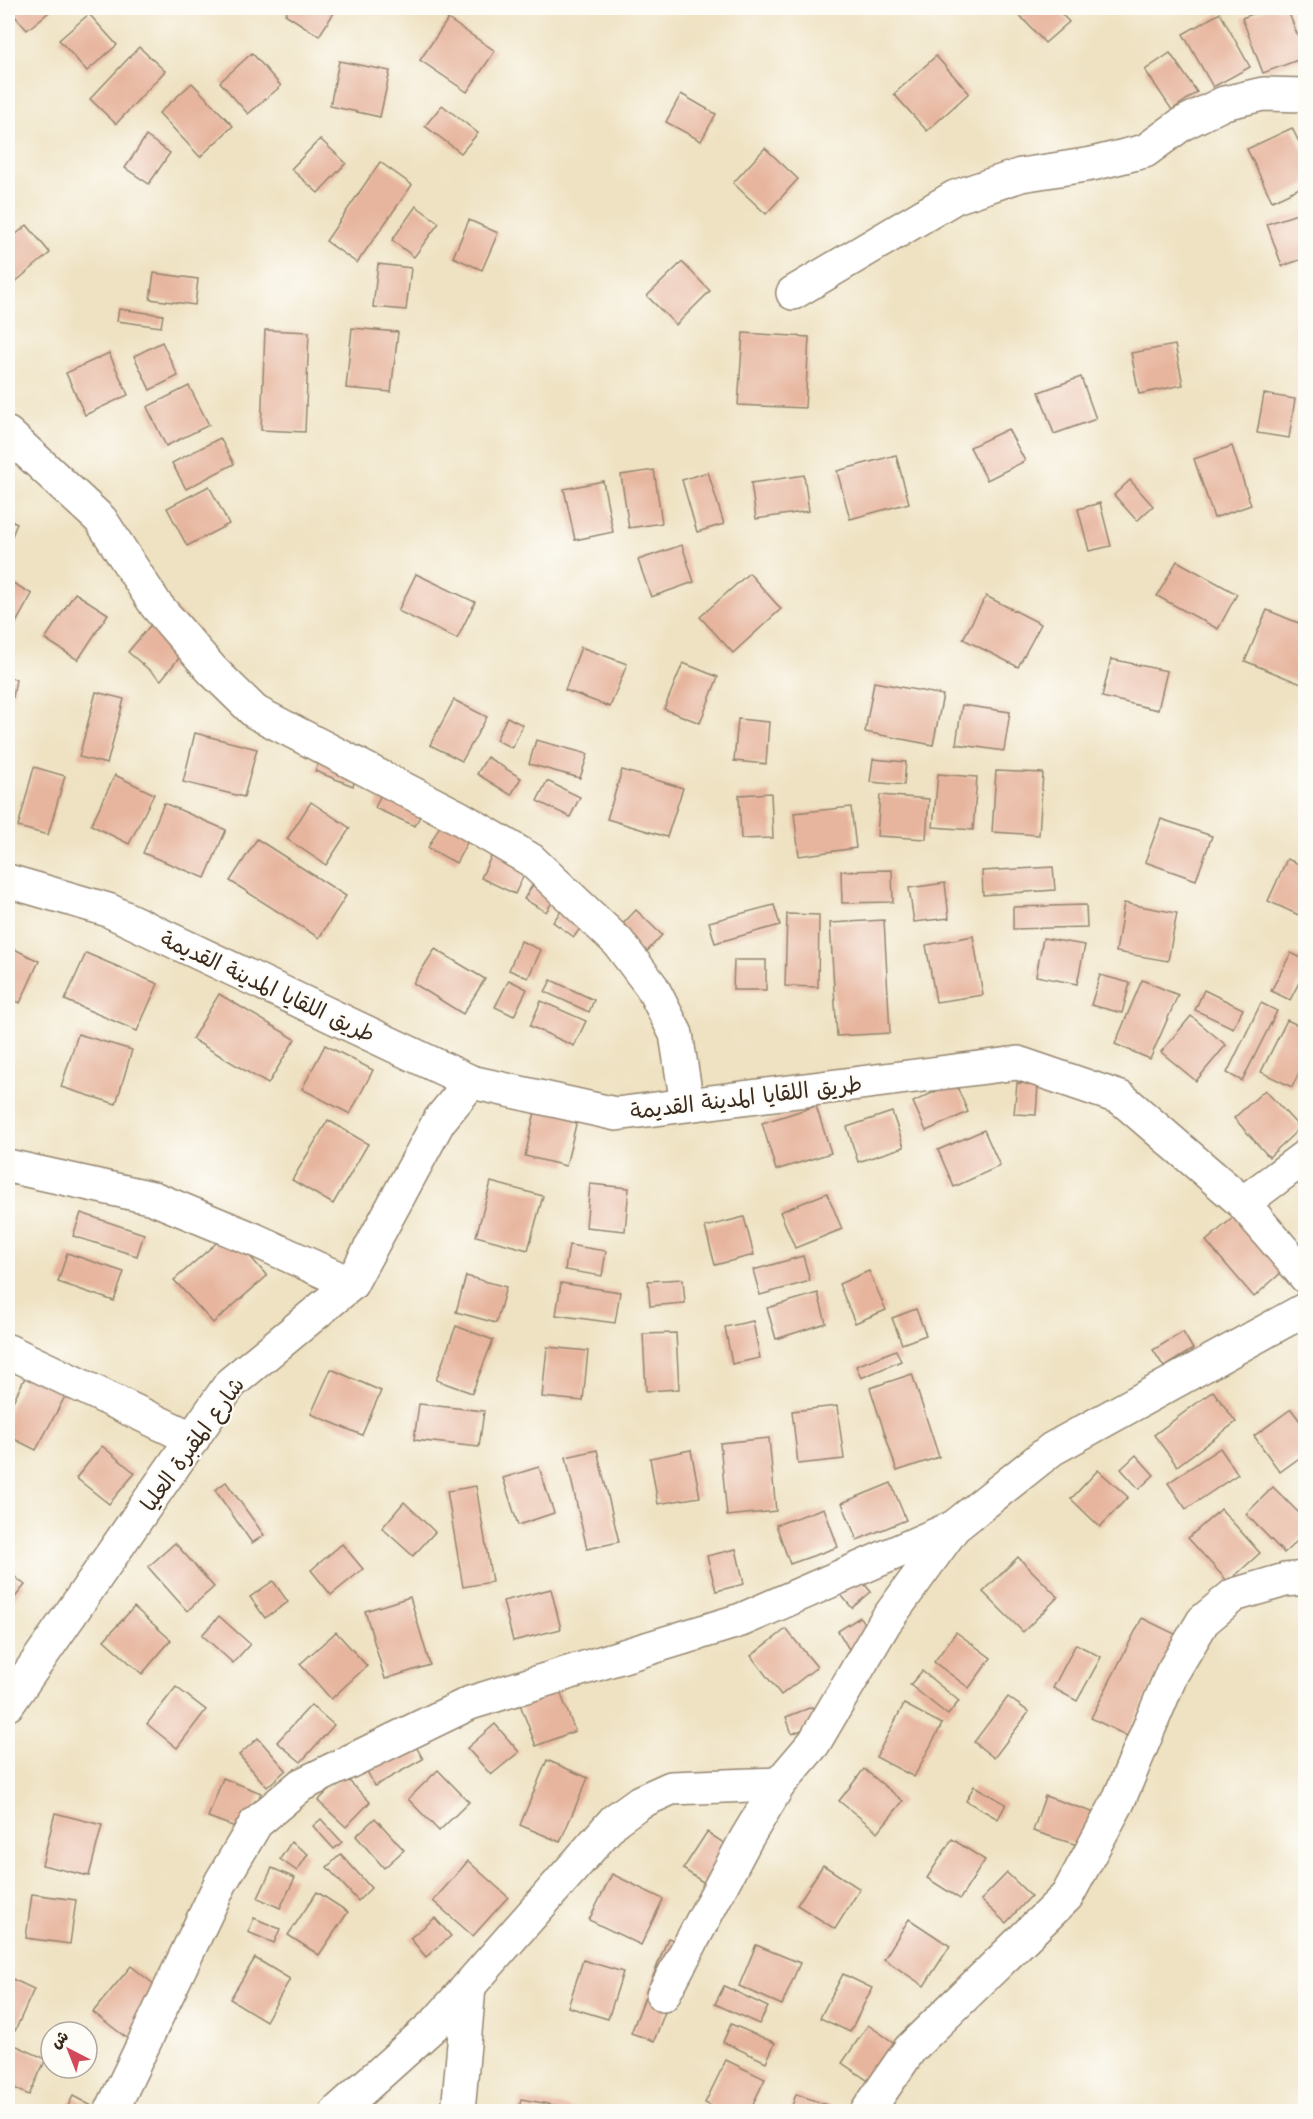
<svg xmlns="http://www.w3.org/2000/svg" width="1313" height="2119" font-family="'Shantell Sans','Playpen Sans Arabic',sans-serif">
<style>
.building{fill:#e7b59e}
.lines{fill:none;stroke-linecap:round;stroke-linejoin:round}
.minor-casing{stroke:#958670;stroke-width:36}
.minor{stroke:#fff;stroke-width:33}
.labels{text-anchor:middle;stroke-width:4.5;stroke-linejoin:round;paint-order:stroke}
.street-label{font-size:22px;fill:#3b2a1e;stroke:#fdfcf7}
</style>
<rect width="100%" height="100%" fill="#fdfcf7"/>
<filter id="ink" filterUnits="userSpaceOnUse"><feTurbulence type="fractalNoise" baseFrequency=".0167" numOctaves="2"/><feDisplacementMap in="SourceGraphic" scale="12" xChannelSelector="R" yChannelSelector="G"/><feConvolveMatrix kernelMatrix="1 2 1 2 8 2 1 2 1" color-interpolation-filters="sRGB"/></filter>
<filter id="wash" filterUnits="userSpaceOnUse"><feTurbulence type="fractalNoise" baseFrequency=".008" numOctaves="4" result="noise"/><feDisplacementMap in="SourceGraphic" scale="24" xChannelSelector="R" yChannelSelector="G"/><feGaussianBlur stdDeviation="1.35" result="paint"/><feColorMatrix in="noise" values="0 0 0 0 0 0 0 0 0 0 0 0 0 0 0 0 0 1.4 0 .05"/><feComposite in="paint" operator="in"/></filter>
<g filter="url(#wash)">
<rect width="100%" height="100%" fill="#efe2c2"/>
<g id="blocks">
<g class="building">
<polygon points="8,8 54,8 27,30"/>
<polygon points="289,8 337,8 319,36 285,14"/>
<polygon points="1013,8 1056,8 1069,22 1045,43"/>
<polygon points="1268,8 1287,8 1306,57 1263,73 1242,18"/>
<polygon points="1220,13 1250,67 1213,87 1183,34"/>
<polygon points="89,14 117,45 87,71 59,40"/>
<polygon points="448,19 495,51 467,92 420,60"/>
<polygon points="139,47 165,71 116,124 90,99"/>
<polygon points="252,53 281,86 248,114 220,82"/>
<polygon points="1170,53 1197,92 1172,110 1145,70"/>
<polygon points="936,56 969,93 927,131 894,94"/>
<polygon points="339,61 390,71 380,117 330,106"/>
<polygon points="192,83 233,126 200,157 159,113"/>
<polygon points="681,94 716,114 701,141 666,122"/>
<polygon points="442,105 478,133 461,153 425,126"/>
<polygon points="1292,128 1306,156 1306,185 1272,201 1247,149"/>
<polygon points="146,136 170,153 149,184 125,168"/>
<polygon points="320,139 346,163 318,193 291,169"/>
<polygon points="765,148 798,179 766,214 733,183"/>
<polygon points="380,162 412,185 357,263 326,241"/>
<polygon points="416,206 439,223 414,257 392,240"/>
<polygon points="1303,212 1306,258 1282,266 1267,224"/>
<polygon points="469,220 498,233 482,270 453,257"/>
<polygon points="27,225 50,253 8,288 8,241"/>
<polygon points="682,262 710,291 676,325 647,296"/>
<polygon points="378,264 411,268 406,310 373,307"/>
<polygon points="154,273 198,279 195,305 150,299"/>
<polygon points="119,309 163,315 161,327 117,321"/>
<polygon points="352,328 398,332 391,392 346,388"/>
<polygon points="265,330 309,332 305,432 261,430"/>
<polygon points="743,333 809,337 805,408 738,405"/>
<polygon points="162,342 178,376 150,390 134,356"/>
<polygon points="1175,345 1183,385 1139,394 1131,353"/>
<polygon points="109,353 128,395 85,415 66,373"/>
<polygon points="1081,377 1096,419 1054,434 1039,392"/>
<polygon points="189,386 209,425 166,446 147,407"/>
<polygon points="1264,394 1295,399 1289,438 1257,433"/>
<polygon points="1008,429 1025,461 987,480 970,447"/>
<polygon points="220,438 234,464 186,489 172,463"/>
<polygon points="1232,446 1251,505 1214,518 1194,459"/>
<polygon points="896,455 909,503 850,519 837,471"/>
<polygon points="654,470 662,523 629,528 621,475"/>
<polygon points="708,472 724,524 697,532 682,480"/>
<polygon points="804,475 809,511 756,519 751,483"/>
<polygon points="1130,480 1153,506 1137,521 1114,495"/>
<polygon points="603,481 613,532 575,540 564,489"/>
<polygon points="209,486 229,524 187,546 167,508"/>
<polygon points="1100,503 1111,546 1089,551 1078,509"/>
<polygon points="8,519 17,523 8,547"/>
<polygon points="682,545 694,582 651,597 638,560"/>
<polygon points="1177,561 1237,594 1218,629 1157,596"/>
<polygon points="749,573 781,609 733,653 700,617"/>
<polygon points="416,574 475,602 457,639 398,611"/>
<polygon points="8,580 32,594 8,637"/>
<polygon points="75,593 108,614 78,660 45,639"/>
<polygon points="986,596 1041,624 1018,667 963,639"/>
<polygon points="169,603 201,631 161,680 128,652"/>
<polygon points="1267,610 1306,626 1306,686 1245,661"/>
<polygon points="581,647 627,664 610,707 565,690"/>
<polygon points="1111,659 1167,671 1158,710 1102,697"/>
<polygon points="683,663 718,677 700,723 664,709"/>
<polygon points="8,678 16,679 13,697 8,696"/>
<polygon points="874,682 943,695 933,745 865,732"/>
<polygon points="96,692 124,699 107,764 79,757"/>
<polygon points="454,700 487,717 462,761 430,745"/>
<polygon points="962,705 1010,712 1004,751 956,744"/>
<polygon points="507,717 523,725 512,748 496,740"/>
<polygon points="738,719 769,722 766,764 734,761"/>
<polygon points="195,733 257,749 244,797 183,782"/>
<polygon points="330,735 367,750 353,786 315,771"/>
<polygon points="536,740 588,754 580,778 529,764"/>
<polygon points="487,757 521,778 511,795 477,774"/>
<polygon points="873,759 906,762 904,785 870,782"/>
<polygon points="34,767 65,776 48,835 18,827"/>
<polygon points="391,770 433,789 415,826 375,808"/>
<polygon points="622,770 683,788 667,837 607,819"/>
<polygon points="996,771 1043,773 1039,835 992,832"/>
<polygon points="938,774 977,777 973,830 933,827"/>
<polygon points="115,775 154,794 129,844 91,825"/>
<polygon points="547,781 580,797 570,817 537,801"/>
<polygon points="771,793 773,838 741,839 739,795"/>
<polygon points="880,795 929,799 926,839 877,836"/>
<polygon points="311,802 350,828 326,865 287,839"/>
<polygon points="164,803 226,830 205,878 143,853"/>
<polygon points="450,807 478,822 456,863 428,848"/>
<polygon points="851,807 856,848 799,856 794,813"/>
<polygon points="1161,819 1212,836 1196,880 1145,862"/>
<polygon points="501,835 535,851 515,894 481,878"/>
<polygon points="257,839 346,896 319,938 230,881"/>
<polygon points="1287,859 1306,867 1303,917 1268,901"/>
<polygon points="1053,867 1055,890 983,895 982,871"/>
<polygon points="543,868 565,882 546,912 524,899"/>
<polygon points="892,870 893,902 842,903 841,871"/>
<polygon points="945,883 949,918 914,922 909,888"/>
<polygon points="1124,903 1177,913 1168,961 1116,952"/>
<polygon points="565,905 586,920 574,937 553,922"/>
<polygon points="774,905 780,925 715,943 709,922"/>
<polygon points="1086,905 1087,927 1013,929 1013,907"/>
<polygon points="636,910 662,935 629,971 602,946"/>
<polygon points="787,914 819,915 818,987 785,986"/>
<polygon points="884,920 890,1033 837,1036 830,923"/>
<polygon points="973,936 983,995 936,1002 926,945"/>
<polygon points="1043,938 1085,945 1077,984 1036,976"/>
<polygon points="521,941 541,950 528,978 509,970"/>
<polygon points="8,946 39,961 20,1003 8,997"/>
<polygon points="435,949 485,979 463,1014 413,983"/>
<polygon points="86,953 158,984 137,1031 65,1000"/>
<polygon points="1291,953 1306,960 1306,969 1290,1000 1271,991"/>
<polygon points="734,960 766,960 766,990 733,990"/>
<polygon points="1100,975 1130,983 1122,1013 1091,1005"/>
<polygon points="509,980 527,989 514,1016 495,1007"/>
<polygon points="551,980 594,1000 589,1012 545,992"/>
<polygon points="1142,980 1178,995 1150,1059 1115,1044"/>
<polygon points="1204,990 1243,1009 1233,1028 1195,1010"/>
<polygon points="219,994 295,1039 268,1084 192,1039"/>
<polygon points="541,1001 586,1021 574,1046 530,1026"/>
<polygon points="1261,1003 1277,1011 1242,1081 1227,1073"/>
<polygon points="1191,1016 1226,1045 1196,1081 1161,1052"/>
<polygon points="1287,1020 1306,1029 1306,1059 1292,1087 1261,1072"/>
<polygon points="78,1034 132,1050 116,1104 61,1087"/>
<polygon points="325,1045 373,1070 350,1114 302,1089"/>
<polygon points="955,1082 968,1112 926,1131 913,1102"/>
<polygon points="1017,1083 1038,1084 1036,1115 1014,1114"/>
<polygon points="1265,1090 1300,1128 1269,1157 1234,1118"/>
<polygon points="816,1106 831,1153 776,1170 762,1123"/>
<polygon points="536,1107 578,1116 566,1166 525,1156"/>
<polygon points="892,1112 904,1147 858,1162 847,1127"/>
<polygon points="328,1120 368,1144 333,1204 292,1180"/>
<polygon points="984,1130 1000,1166 954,1187 938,1150"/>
<polygon points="491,1182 543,1196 528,1250 476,1236"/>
<polygon points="590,1184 629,1188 625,1231 586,1227"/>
<polygon points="827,1193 842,1229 795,1248 780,1212"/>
<polygon points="1245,1207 1293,1262 1254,1297 1206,1241"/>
<polygon points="81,1213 144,1234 137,1256 73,1236"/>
<polygon points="744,1217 754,1255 715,1265 705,1227"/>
<polygon points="229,1232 267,1276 213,1323 174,1280"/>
<polygon points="569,1245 606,1251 602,1276 565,1270"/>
<polygon points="67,1253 124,1272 114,1301 58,1282"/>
<polygon points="803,1256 810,1281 760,1295 753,1270"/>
<polygon points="869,1271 886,1310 855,1323 839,1284"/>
<polygon points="466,1276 506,1287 496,1323 456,1312"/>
<polygon points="683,1279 685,1303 650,1306 648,1281"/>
<polygon points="561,1283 620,1292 615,1323 556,1315"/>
<polygon points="818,1293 826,1323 776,1339 767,1308"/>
<polygon points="916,1309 926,1335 902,1344 892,1318"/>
<polygon points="753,1321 760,1358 732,1364 725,1327"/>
<polygon points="456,1326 493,1340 472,1393 436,1380"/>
<polygon points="1183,1332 1193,1349 1164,1367 1153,1350"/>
<polygon points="676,1333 679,1389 646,1391 643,1334"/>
<polygon points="547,1347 588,1351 583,1401 542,1397"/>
<polygon points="896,1350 901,1361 861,1378 856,1366"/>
<polygon points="331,1369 381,1391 362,1435 311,1414"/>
<polygon points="29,1370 68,1391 36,1450 8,1436 8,1411"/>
<polygon points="912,1374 939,1457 897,1471 870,1388"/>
<polygon points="1213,1391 1236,1422 1177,1466 1154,1435"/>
<polygon points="419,1404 484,1411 479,1447 414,1440"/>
<polygon points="837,1406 844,1459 798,1464 792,1411"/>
<polygon points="1291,1409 1306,1429 1306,1453 1280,1472 1254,1436"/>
<polygon points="769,1438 776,1511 727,1516 720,1443"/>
<polygon points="102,1446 135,1473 109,1504 76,1478"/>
<polygon points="1220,1448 1238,1474 1186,1509 1168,1483"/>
<polygon points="597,1450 619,1542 587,1549 566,1457"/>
<polygon points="691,1450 700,1497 658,1504 650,1458"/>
<polygon points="1136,1455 1154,1475 1139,1489 1121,1469"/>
<polygon points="539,1467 554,1513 518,1525 503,1478"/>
<polygon points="1098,1470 1128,1497 1100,1527 1071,1499"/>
<polygon points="226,1482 264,1535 252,1543 215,1490"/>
<polygon points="891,1483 906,1520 857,1540 842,1503"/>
<polygon points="476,1486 492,1582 463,1587 447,1491"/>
<polygon points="1273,1487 1306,1520 1306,1533 1284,1553 1246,1514"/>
<polygon points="404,1502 435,1532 413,1556 382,1528"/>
<polygon points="824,1508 838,1547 790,1564 776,1525"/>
<polygon points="1221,1509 1260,1553 1228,1582 1188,1538"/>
<polygon points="175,1543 214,1587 187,1611 148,1567"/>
<polygon points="342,1544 363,1569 331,1595 311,1570"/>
<polygon points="736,1549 744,1584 716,1591 707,1556"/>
<polygon points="1018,1557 1058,1597 1023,1632 983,1592"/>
<polygon points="851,1568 871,1592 852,1608 832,1584"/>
<polygon points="8,1571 25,1585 8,1606"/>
<polygon points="273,1581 288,1602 265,1618 250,1597"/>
<polygon points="551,1589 561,1629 513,1641 503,1601"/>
<polygon points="410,1597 430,1665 385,1679 365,1611"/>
<polygon points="134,1607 171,1640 142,1674 104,1640"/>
<polygon points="219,1616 250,1644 233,1663 202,1635"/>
<polygon points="860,1617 875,1643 853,1656 838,1631"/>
<polygon points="1142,1618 1177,1635 1127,1736 1091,1718"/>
<polygon points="786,1629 817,1667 781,1695 751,1656"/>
<polygon points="336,1632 367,1666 331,1699 300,1664"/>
<polygon points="956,1632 991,1658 969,1688 934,1662"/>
<polygon points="1076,1644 1101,1657 1077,1701 1053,1688"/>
<polygon points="922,1671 959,1701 948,1715 910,1685"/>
<polygon points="554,1676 575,1731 536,1746 515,1691"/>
<polygon points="176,1687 206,1710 177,1748 147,1724"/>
<polygon points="1008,1697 1029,1712 994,1758 974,1742"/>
<polygon points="904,1704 942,1724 914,1777 876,1757"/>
<polygon points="311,1705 334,1725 301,1762 277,1742"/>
<polygon points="812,1707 818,1723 792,1734 786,1717"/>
<polygon points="495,1724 519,1752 491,1775 467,1748"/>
<polygon points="410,1736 423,1759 375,1786 362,1762"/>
<polygon points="258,1738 286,1770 267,1787 239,1755"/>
<polygon points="547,1760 588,1778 560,1842 520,1825"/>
<polygon points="864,1769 903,1801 878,1832 839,1801"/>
<polygon points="438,1770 469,1802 439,1831 408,1799"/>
<polygon points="343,1775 370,1802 346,1827 318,1801"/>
<polygon points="223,1778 261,1793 246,1831 208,1817"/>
<polygon points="974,1786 1006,1804 998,1819 966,1801"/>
<polygon points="1045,1796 1098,1814 1087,1848 1033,1831"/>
<polygon points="55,1813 102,1825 89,1876 42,1865"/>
<polygon points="375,1818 404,1850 384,1868 356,1836"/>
<polygon points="321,1819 342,1842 334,1849 313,1826"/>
<polygon points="707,1832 739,1853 715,1890 683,1869"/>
<polygon points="952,1839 985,1860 960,1899 927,1878"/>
<polygon points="291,1842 308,1854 297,1871 280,1859"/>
<polygon points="341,1854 371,1888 358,1901 327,1867"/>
<polygon points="468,1861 508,1897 473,1936 433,1901"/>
<polygon points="823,1865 860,1889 835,1929 797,1905"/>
<polygon points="272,1868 295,1878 280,1908 258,1898"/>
<polygon points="1007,1873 1031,1896 1006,1923 981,1900"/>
<polygon points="612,1874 663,1899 641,1945 589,1920"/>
<polygon points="317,1892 348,1912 319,1955 288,1935"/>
<polygon points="32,1894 76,1900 70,1944 26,1938"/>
<polygon points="254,1918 280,1929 274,1943 248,1932"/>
<polygon points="435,1918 451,1936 426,1957 410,1938"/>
<polygon points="909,1919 950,1946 924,1986 884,1959"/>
<polygon points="668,1938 690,1946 654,2041 631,2033"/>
<polygon points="756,1945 800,1963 782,2005 739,1986"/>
<polygon points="255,1958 290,1979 266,2021 230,1999"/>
<polygon points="583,1960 623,1972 608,2019 568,2007"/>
<polygon points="131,1966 165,1993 128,2039 93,2012"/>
<polygon points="843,1974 872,1988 850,2032 820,2018"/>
<polygon points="8,1977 34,1989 15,2031 8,2027"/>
<polygon points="724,1986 768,2007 759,2024 715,2004"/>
<polygon points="731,2024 775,2043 766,2062 723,2042"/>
<polygon points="868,2025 899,2046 873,2084 842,2063"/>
<polygon points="8,2042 46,2059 29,2095 8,2085"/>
<polygon points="726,2060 765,2079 749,2112 723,2112 705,2103"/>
<polygon points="796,2094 844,2111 844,2112 790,2112"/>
<polygon points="73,2096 103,2112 65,2112"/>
<polygon points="521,2099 571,2108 570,2112 519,2112"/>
</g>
</g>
</g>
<g filter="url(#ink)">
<use href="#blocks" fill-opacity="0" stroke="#958670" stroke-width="1.5"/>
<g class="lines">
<g class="minor-casing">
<g id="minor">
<polyline points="793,293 955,197 1021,175 1092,164 1145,151 1182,124 1224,103 1263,94 1306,95"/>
<polyline points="8,434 101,520 156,605 212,670 255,712 460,818 531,860 618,942 652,987 676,1034 687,1104"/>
<polyline points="8,881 108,910 471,1082 616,1114 1018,1063 1121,1098 1243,1203 1306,1277"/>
<polyline points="8,1166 153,1198 255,1240 351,1284"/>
<polyline points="1243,1203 1306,1156"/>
<polyline points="8,1351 193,1439"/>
<polyline points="8,1704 231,1383 351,1284 439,1121 471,1082"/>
<polyline points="663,1995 746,1839 779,1784 814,1743 885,1622 954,1527 1052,1449 1306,1309"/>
<polyline points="111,2112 221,1882 256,1823 301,1785 470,1703 741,1620 954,1527"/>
<polyline points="337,2112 437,2022 615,1820 640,1802 671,1788 779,1784"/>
<polyline points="458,2112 469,1987"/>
<polyline points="867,2112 910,2049 1067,1896 1118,1802 1172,1673 1203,1621 1234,1595 1285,1580 1306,1578"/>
</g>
</g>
<use href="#minor" class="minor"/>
</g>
</g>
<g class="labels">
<g class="street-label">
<text transform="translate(268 986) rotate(25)" y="8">طريق اللقايا المدينة القديمة</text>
<text transform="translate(746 1097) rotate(-7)" y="8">طريق اللقايا المدينة القديمة</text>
<text transform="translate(192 1444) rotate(-54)" y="8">شارع المقبرة العليا</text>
</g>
</g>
<rect width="1313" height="2119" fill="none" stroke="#fdfcf7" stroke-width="30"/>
<g transform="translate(69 2050) rotate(318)"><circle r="28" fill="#fdfcf7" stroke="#afa8a0" stroke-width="1.5"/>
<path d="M0-4.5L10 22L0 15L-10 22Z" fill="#d1495b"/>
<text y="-9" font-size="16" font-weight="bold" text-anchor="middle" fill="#3b2a1e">ش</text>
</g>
</svg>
